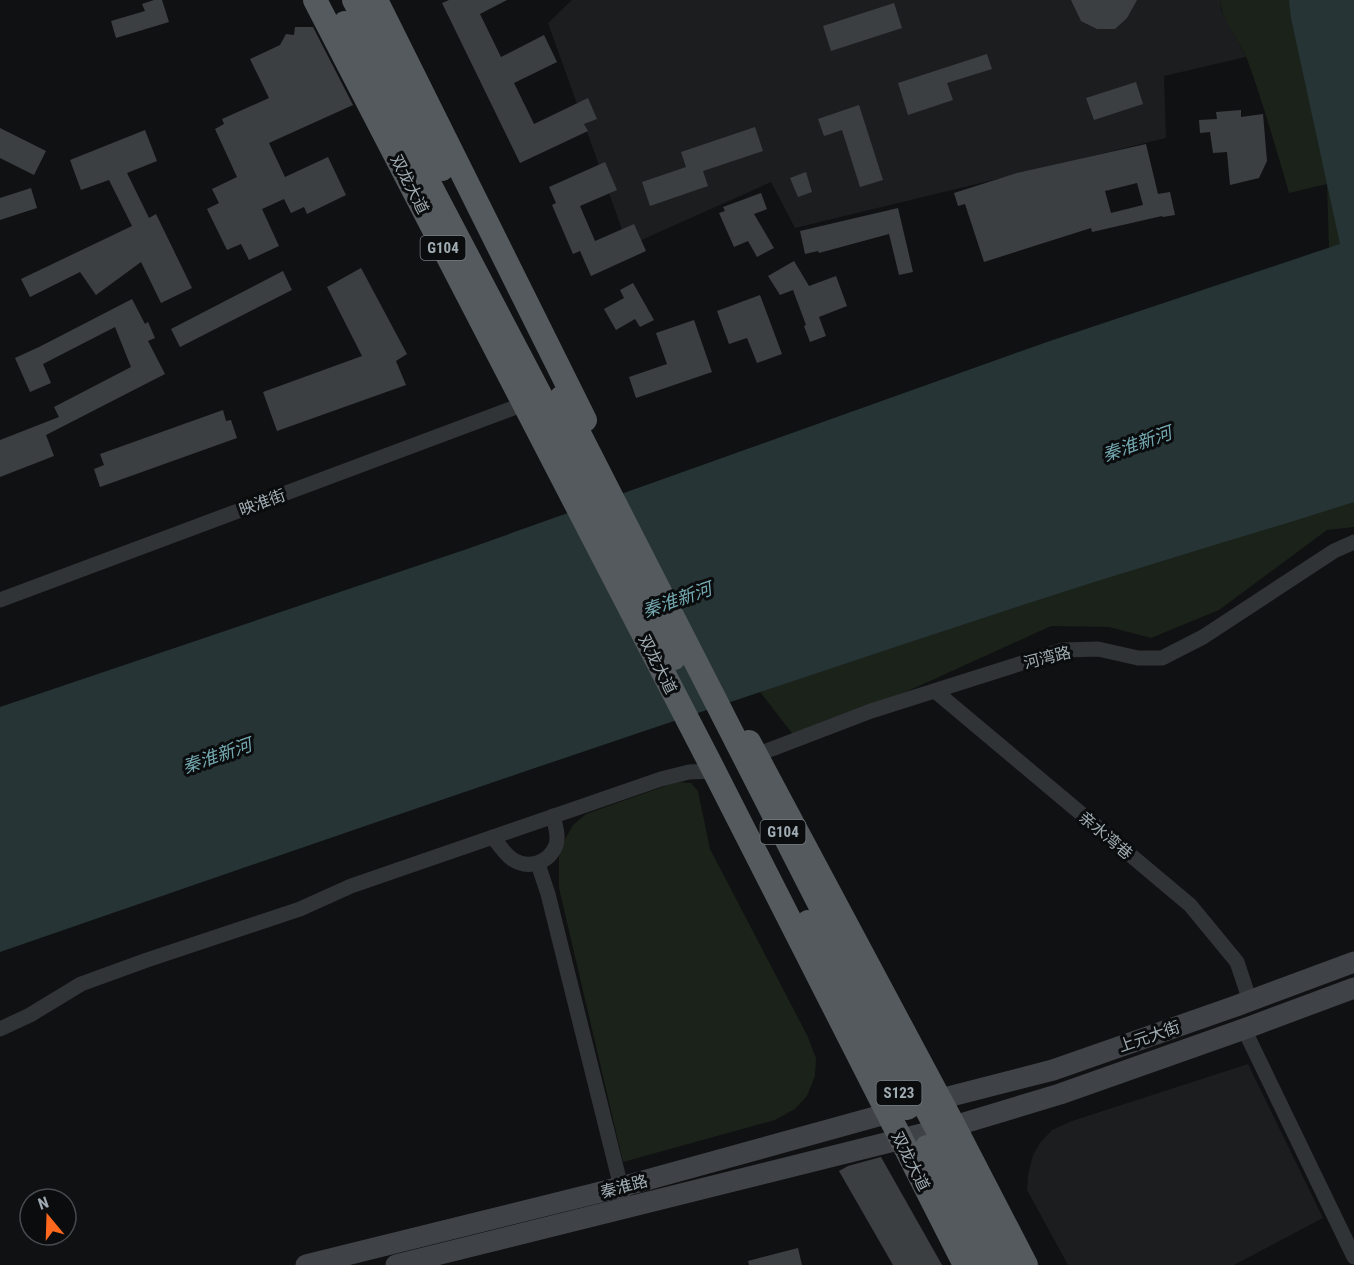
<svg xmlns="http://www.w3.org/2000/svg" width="1354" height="1265" font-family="'Roboto Condensed','Noto Sans SC',sans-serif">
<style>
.built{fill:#1c1d1f}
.green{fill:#1b221a}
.water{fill:#263436}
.building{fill:#3c3f42;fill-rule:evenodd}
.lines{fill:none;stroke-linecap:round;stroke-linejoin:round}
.minor{stroke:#313437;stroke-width:15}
.secondary{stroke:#3f4347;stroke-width:21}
.trunk{stroke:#555a5f;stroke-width:24}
.trunk-bridge{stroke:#555a5f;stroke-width:24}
.labels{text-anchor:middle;stroke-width:6;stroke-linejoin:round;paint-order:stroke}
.shield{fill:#0b0c0d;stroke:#737c81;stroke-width:1.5}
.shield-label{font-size:15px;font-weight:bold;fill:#a0acb3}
.street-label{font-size:16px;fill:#a0acb3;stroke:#0b0c0d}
.water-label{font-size:18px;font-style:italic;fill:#74a9b1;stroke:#0b0c0d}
</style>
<rect width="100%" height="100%" fill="#101112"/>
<g class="built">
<polygon points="572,0 1220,0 1221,9 1246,57 1164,76 1166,138 795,228 771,182 628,246 548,23"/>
<polygon points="1248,1064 1323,1218 1234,1265 1068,1265 1027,1190 1028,1175 1033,1155 1040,1143 1052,1130 1072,1121"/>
</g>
<g class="green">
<path d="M1220 0H1354V527L1327 530 1219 610 1151 638 1109 627 1051 626 798 741 760 692 1326 496 1334 408 1327 184 1289 193C1276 148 1263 103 1247 59 1239 40 1222 21 1220 0Z"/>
<polygon points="680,782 691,783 698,791 710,849 807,1035 816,1058 815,1076 807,1096 795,1109 775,1120 623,1162 559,888 559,856 564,841 573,825 586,814 668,785"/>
</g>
<path class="water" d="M1289 0H1354V502C1247 536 1139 567 1032 602 687 715 343 833 0 952V707L467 549 1047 342 1340 244 1291 18Z"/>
<g class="building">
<polygon points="154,0 162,0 169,22 116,38 111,21 145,11 142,4"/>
<polygon points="449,0 507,0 480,14 501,57 544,35 557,62 514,83 534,124 588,98 597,119 584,124 588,131 520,163 442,3"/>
<polygon points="1071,0 1137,0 1127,18 1115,29 1097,29 1081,21"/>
<polygon points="894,3 902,28 831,51 823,26"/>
<polygon points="295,27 313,27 353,105 269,143 285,177 328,157 346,195 307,214 304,207 291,213 284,199 262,209 279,246 249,260 241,244 227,250 207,209 219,203 212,189 237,177 215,129 224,124 222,119 269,98 250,59 280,45 286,34 294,35"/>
<polygon points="987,54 992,69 947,83 953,100 908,115 898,83"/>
<polygon points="1136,82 1143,104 1094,120 1086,98"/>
<polygon points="859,105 883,180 860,187 842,130 824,136 818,119"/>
<polygon points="1241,110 1241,117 1263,114 1267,161 1259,178 1230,185 1227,152 1213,153 1210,132 1200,133 1199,120 1217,119 1216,112"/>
<polygon points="755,127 763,151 703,171 708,186 650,206 642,182 686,167 681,152"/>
<polygon points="0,128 46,151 34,175 0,158"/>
<polygon points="145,130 157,161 127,173 149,218 156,214 192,288 161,303 141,262 96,295 80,272 30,297 21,279 132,226 109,180 81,190 70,160"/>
<path d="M1146 144 1158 194 1170 192 1175 215 1163 217 1162 216 1092 232 1091 228 984 262 965 204 958 206 954 193 1017 173ZM1137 183 1143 205 1111 213 1105 191Z"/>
<polygon points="605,162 617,190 580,206 595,241 634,224 646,251 591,276 580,251 573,254 552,205 556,203 549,187"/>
<polygon points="806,172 812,192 798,197 790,178"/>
<polygon points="31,188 37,208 0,220 0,198"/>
<polygon points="761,193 767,209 754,214 774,248 757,257 748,241 734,247 719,213 725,211 723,207"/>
<polygon points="898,208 913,272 899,275 889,234 819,253 818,251 805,254 800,231"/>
<polygon points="794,261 809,286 836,276 847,306 819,317 826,336 810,342 804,326 806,325 793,290 780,295 768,276"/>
<polygon points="361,268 407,354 396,361 406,385 277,431 263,392 362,356 327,287"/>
<polygon points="283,271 292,290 180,347 171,329"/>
<polygon points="633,283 654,320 640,327 635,319 616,330 604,309 624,298 620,290"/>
<polygon points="760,295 782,354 757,363 747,338 729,344 717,311"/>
<polygon points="132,299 145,324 148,322 155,338 148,341 165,374 46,435 54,456 0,477 0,440 59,417 54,407 131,367 115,327 43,364 51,383 30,392 15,358 41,346"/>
<polygon points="694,320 712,372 636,398 629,377 667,364 656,333"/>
<polygon points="223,410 226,421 231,420 237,438 100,487 94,469 104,465 100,454"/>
<polygon points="881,1157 942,1265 893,1265 839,1171 848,1166"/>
<polygon points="798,1248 802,1265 749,1265 748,1261"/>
</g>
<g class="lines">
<g class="minor">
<polyline points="0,600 524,404"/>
<polyline points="935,691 1190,905 1237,962 1250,1001"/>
<polyline points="756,755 871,711 1063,650 1098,649 1138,658 1162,658 1203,637 1334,551 1354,542"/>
<path d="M493 837C499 845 504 853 512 859 528 870 549 863 556 845 559 836 555 824 553 816"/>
<polyline points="538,864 548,894 623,1195"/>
<polyline points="0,1029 30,1015 81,984 147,960 300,909 351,886 661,779 689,772 714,771"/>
<polyline points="1244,1029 1354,1257"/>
</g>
<g class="secondary">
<polyline points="306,1265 621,1187 940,1099 1053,1070 1236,1006 1354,962"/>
<polyline points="396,1265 954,1126 1060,1094 1244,1029 1354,988"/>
</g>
<g class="trunk">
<polyline points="315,0 708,759 965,1265"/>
<polyline points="354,0 442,169"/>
<polyline points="376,0 585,420"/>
<polyline points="345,23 545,404 674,658"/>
<polyline points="749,742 954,1126 1026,1265"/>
</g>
<g class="trunk-bridge">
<polyline points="561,398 825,915 1008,1265"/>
<polyline points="808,922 907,1108"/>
<polyline points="927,1147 988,1265"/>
</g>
</g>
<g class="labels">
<g class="shield">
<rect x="420.5" y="236" width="45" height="24" rx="4.5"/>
<rect x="760.5" y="820" width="45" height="24" rx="4.5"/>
<rect x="876.5" y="1081" width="45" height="24" rx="4.5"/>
</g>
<g class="shield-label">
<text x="443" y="253">G104</text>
<text x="783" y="837">G104</text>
<text x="899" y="1098">S123</text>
</g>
<g class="street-label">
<text transform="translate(410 184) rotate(63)" y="6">双龙大道</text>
<text transform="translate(262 502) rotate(-20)" y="6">映淮街</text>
<text transform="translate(1047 657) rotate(-14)" y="6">河湾路</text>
<text transform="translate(658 664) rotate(63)" y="6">双龙大道</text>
<text transform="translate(1106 835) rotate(40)" y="6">亲水湾巷</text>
<text transform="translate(1149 1036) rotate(-19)" y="6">上元大街</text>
<text transform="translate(911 1161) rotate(63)" y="6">双龙大道</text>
<text transform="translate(624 1186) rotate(-15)" y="6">秦淮路</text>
</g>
<g class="water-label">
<text transform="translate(1137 444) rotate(-19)" y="6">秦淮新河</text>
<text transform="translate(677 600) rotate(-19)" y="6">秦淮新河</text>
<text transform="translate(217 756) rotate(-19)" y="6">秦淮新河</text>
</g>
</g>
<g transform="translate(48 1217) rotate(341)"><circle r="28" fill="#0b0c0d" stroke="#474c4f" stroke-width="1.5"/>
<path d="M0-4.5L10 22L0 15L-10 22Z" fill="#fc691e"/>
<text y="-9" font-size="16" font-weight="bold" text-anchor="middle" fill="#a0acb3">N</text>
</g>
</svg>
